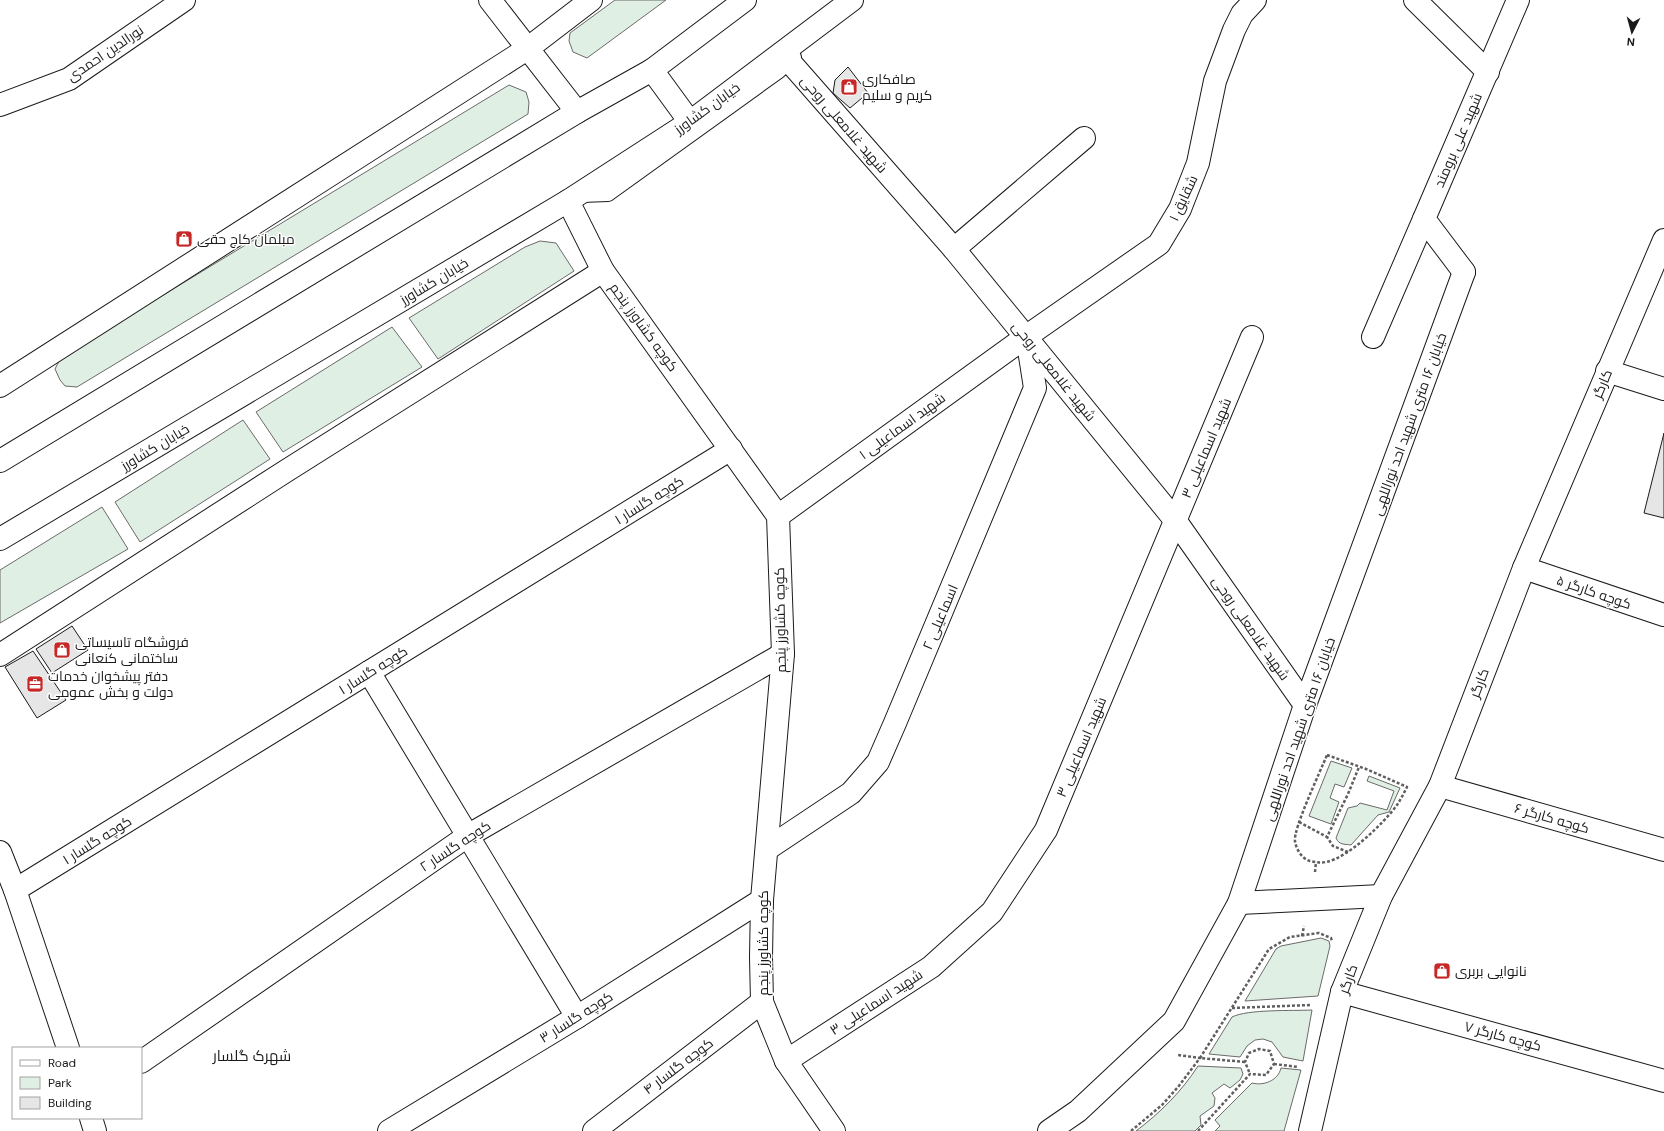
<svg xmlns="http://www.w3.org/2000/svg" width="1664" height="1131" font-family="'DM Sans',Cairo,sans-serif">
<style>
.green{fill:#e0efe3;stroke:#6a6a6a}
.building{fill:#e6e6e6;stroke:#1a1a1a}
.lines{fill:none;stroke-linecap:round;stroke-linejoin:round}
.service-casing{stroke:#1a1a1a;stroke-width:16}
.minor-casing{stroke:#1a1a1a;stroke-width:24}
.tertiary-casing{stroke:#1a1a1a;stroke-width:24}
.secondary-casing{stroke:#1a1a1a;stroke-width:24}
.path{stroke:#5f5f5f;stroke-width:2.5;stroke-dasharray:3 2;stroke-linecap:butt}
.service{stroke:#fff;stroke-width:14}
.minor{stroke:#fff;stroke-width:22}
.tertiary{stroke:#fff;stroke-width:22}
.secondary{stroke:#fff;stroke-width:22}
.labels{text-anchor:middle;stroke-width:3;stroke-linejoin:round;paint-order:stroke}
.street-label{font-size:14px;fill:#1a1a1a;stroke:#fff}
.poi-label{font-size:14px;fill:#1a1a1a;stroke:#fff;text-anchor:start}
.neighbourhood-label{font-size:15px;fill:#1a1a1a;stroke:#fff}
</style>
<rect width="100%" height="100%" fill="#fff"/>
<g class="green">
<polygon points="615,0 666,0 587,58 573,52 569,41 570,33"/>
<polygon points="509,85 526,92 529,102 528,114 77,387 65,386 60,380 55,369 61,357"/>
<polygon points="540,241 556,243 574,271 438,359 409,318 525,247"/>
<polygon points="392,327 422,367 283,452 256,412"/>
<polygon points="243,420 270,459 140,542 115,502"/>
<polygon points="102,507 128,549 0,623 0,570"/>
<polygon points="1331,761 1352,768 1344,787 1335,784 1330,798 1339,802 1331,824 1309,816"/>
<path d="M1369 776 1400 788 1389 812 1378 815 1351 845C1344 844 1339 845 1336 838L1348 808 1357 806 1360 803 1387 810 1394 791 1367 781Z"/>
<polygon points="1321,938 1329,941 1330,946 1318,996 1245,1001 1276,949 1281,946"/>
<path d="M1312 1010 1303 1061 1283 1057 1272 1042 1263 1039 1255 1040 1247 1046 1240 1057 1209 1054 1232 1017C1248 1009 1293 1011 1312 1010Z"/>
<path d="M1198 1066 1241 1068 1243 1074 1240 1080 1230 1088 1224 1084 1212 1093 1215 1098 1214 1106 1200 1116 1201 1125 1195 1131H1136C1160 1113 1182 1091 1198 1066Z"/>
<path d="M1281 1068 1301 1070 1284 1131H1215L1220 1126 1215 1120 1252 1083C1263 1086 1278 1081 1281 1068Z"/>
</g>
<g class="building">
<polygon points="848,67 868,93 850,108 833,93 835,80"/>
<polygon points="1664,433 1664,518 1644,513"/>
<polygon points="72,626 88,650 52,673 36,649"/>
<polygon points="33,651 66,700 37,718 5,667"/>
</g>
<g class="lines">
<g class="service-casing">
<polyline id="service" points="581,195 608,194 779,71 794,57"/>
</g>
<g class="minor-casing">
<g id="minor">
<polyline points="490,0 577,112"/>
<polyline points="1415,0 1488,72"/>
<polyline points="782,53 954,249 1175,520 1305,705"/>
<polyline points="568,201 603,271 778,516 783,654 762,900 761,957 762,1002 786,1061 834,1131"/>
<polyline points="954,249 1084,138"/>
<polyline points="1464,272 1424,219 1518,0"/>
<polyline points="1373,337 1424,219"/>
<polyline points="1607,371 1664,389"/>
<polyline points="0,386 527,49 591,0"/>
<polyline points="778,516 1027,336 1159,244 1180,209 1198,163 1215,81 1234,30 1242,14 1255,0"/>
<polyline points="1524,568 1664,615"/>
<polyline points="0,655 286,471 603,271"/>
<polyline points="369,672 577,1017"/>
<polyline points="1440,786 1664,850"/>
<polyline points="767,849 851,793 878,762 895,723 1035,388 1027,337"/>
<polyline points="15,890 731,449"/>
<polyline points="1239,903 1381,896"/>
<polyline points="1342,992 1664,1081"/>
<polyline points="786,1061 931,967 992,912 1046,830 1252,337"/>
<polyline points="141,1062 469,835 783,654"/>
<polyline points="389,1131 577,1017 762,900"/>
<polyline points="594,1131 762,1002"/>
<polyline points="1310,1131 1342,992 1381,896 1440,786 1524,568 1664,240"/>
</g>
</g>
<g class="tertiary-casing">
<g id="tertiary">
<polyline points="0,105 69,79 184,0"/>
<polyline points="0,852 15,890 68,1048"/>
<polyline points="91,1118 95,1131"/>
<polyline points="1049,1131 1078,1111 1174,1021 1239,903 1305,705 1464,272"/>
</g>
</g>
<g class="secondary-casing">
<g id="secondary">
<polyline points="652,70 690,122"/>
<polyline points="0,461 577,112 652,70 745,0"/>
<polyline points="0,539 568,201 690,122 852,0"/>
</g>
</g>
<g class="path">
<path d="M1327 755 1366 769 1407 787C1404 793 1401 799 1397 805 1384 823 1348 858 1326 862 1320 863 1315 862 1310 861 1302 859 1296 849 1295 841 1293 829 1321 770 1327 755Z"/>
<polyline points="1299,822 1327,837"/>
<polyline points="1348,852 1333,846 1327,837 1348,794 1359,767"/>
<polyline points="1315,872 1316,862"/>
<polyline points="1302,936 1304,926"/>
<polyline points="1232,1008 1311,1005"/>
<polyline points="1245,1062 1200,1058 1269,949 1290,937 1319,933 1331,938 1332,941"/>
<polyline points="1274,1064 1298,1067"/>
<polyline points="1131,1131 1162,1105 1178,1087 1200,1058 1178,1055"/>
<polyline points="1198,1131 1250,1074 1266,1075 1274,1064 1270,1051 1259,1049 1249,1053 1245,1062 1250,1074"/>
</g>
<use href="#service" class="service"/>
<use href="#minor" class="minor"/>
<use href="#tertiary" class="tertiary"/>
<use href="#secondary" class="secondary"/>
</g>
<defs>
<g id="shop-square" transform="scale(0.9)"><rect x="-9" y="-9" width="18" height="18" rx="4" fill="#c62828" stroke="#fff"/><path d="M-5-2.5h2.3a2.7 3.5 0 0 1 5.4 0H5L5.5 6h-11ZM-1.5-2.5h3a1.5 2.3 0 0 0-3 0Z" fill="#fff"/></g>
<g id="office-square" transform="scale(0.9)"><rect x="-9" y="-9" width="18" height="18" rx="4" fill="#c62828" stroke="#fff"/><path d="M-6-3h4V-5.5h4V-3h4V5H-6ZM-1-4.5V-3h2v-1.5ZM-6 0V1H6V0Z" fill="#fff"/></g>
</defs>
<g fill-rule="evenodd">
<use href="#shop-square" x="849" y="87"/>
<use href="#shop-square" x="184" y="239"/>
<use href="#shop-square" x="62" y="650"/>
<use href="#office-square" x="35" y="684"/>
<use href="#shop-square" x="1442" y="971"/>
</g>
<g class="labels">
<g class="street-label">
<text transform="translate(105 53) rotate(-34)" y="5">نورالدین احمدی</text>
<text transform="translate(707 108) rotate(-36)" y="5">خیابان کشاورز</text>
<text transform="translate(844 124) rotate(49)" y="5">شهید غلامعلی روحی</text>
<text transform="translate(1458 140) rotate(-67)" y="5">شهید علی برومند</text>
<text transform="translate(1183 198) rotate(-65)" y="5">شقایق ۱</text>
<text transform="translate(434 281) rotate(-31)" y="5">خیابان کشاورز</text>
<text transform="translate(644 327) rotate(54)" y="5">کوچه کشاورز پنجم</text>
<text transform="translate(1054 371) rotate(51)" y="5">شهید غلامعلی روحی</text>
<text transform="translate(1602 384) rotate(-67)" y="5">کارگر</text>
<text transform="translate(1409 424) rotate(-70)" y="5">خیابان ۱۶ متری شهید احد نوراللهی</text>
<text transform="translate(902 426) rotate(-36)" y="5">شهید اسماعیلی ۱</text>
<text transform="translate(155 447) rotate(-31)" y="5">خیابان کشاورز</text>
<text transform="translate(1206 448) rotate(-67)" y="5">شهید اسماعیلی ۳</text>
<text transform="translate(649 500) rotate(-32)" y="5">کوچه گلسار ۱</text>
<text transform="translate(1594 592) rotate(19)" y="5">کوچه کارگر ۵</text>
<text transform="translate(940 617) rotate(-67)" y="5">اسماعیلی ۲</text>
<text transform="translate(780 620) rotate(-91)" y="5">کوچه کشاورز پنجم</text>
<text transform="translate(1251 628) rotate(55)" y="5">شهید غلامعلی روحی</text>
<text transform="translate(373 670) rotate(-32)" y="5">کوچه گلسار ۱</text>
<text transform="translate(1479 683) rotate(-69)" y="5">کارگر</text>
<text transform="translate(1299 729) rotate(-71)" y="5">خیابان ۱۶ متری شهید احد نوراللهی</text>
<text transform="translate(1081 747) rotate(-67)" y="5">شهید اسماعیلی ۳</text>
<text transform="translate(1552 818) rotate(16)" y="5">کوچه کارگر ۶</text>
<text transform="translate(97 840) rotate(-32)" y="5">کوچه گلسار ۱</text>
<text transform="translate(455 846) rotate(-33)" y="5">کوچه گلسار ۲</text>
<text transform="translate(763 943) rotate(-90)" y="5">کوچه کشاورز پنجم</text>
<text transform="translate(1348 979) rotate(-70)" y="5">کارگر</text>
<text transform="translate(876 1002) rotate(-33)" y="5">شهید اسماعیلی ۳</text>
<text transform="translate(576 1017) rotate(-32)" y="5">کوچه گلسار ۳</text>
<text transform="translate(1503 1036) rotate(15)" y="5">کوچه کارگر ۷</text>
<text transform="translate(678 1066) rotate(-37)" y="5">کوچه گلسار ۴</text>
</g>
<g class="poi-label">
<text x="862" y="84">صافکاری<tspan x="862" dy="16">کریم و سلیم</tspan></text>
<text x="197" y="244">مبلمان کاج حقی</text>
<text x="75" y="647">فروشگاه تاسیساتی<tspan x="75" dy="16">ساختمانی کنعانی</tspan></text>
<text x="48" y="681">دفتر پیشخوان خدمات<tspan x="48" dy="16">دولت و بخش عمومی</tspan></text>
<text x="1455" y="976">نانوایی بربری</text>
</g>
<g class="neighbourhood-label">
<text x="252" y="1061">شهرک گلسار</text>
</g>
</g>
<rect x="12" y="1047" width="130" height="72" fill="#ffffff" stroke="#a3a3a3"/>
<rect x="20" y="1060" width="20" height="6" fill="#ffffff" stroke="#a3a3a3"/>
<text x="48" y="1067" font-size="12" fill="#1a1a1a">Road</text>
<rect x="20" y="1077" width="20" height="12" fill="#e0efe3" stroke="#a3a3a3"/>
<text x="48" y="1087" font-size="12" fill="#1a1a1a">Park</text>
<rect x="20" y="1097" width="20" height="12" fill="#e6e6e6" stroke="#a3a3a3"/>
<text x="48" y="1107" font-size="12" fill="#1a1a1a">Building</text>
<g transform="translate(1632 32) rotate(186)" stroke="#ffffff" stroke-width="3" paint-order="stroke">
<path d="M0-3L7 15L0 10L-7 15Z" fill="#1a1a1a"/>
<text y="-6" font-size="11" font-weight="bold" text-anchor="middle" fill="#1a1a1a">N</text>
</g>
</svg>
